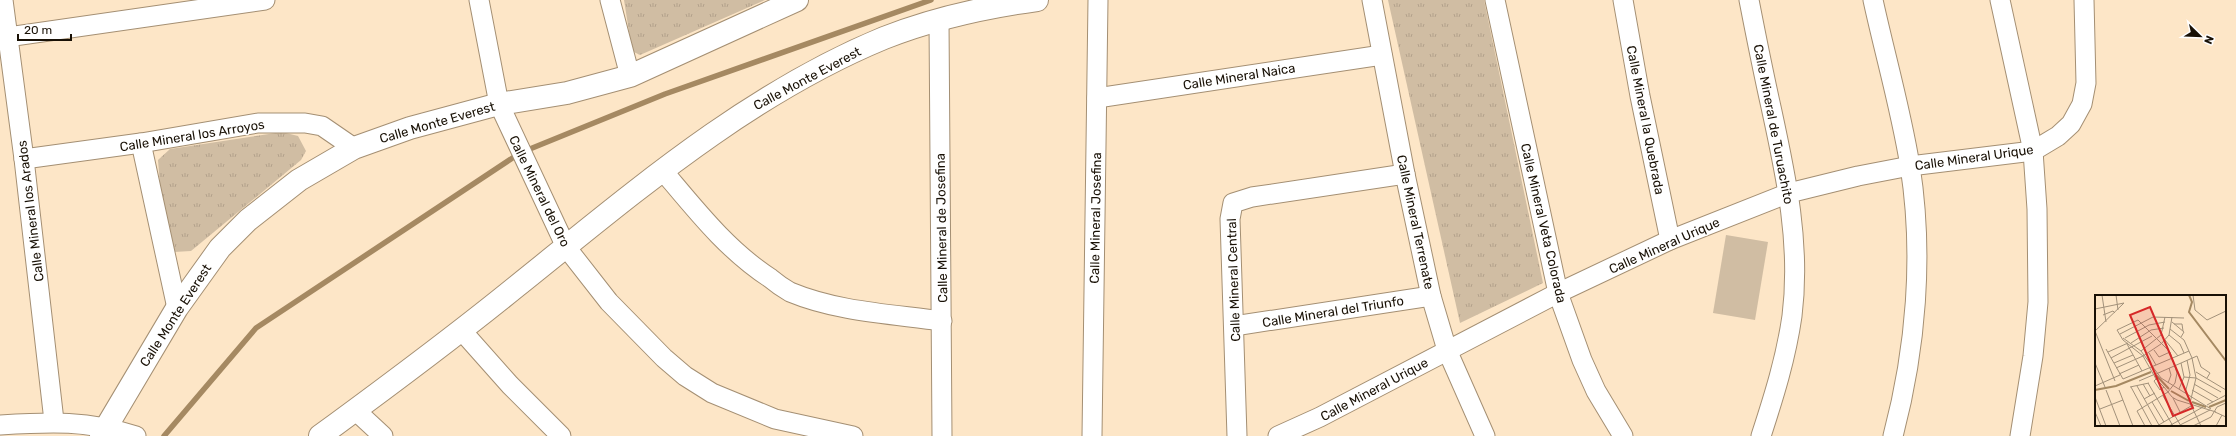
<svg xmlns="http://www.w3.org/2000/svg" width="2236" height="436" font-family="Rubik,sans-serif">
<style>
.grass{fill:url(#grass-tufts)}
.garden{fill:#d0bda3}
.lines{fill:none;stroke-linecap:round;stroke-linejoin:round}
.stream{stroke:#a58962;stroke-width:5.5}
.street-casing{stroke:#a48f73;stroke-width:21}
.secondary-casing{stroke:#a48f73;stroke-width:24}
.street{stroke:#fff;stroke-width:19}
.secondary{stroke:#fff;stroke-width:22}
.labels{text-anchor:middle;stroke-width:3;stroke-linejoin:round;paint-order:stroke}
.street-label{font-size:13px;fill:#191106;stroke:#fff}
.inset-river{fill:none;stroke:#a58962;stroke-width:2}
.inset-road{fill:none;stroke:#a2917a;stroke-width:1}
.view{fill:#d62828;fill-opacity:0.15;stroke:#d62828;stroke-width:2}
.inset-edge{fill:none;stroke:#191106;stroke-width:2}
</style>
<defs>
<pattern id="grass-tufts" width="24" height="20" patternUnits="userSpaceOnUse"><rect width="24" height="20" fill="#d0bda3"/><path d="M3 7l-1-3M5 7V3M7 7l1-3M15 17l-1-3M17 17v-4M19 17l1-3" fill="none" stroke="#b2a18b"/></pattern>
</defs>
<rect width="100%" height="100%" fill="#fde6c7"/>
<g class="grass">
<polygon points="624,0 765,0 640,55 632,51"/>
<polygon points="1388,0 1484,0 1543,283 1460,323"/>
<polygon points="282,132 298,136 306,151 301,160 191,251 174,252 164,237 158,160 170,149"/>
</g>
<polygon class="garden" points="1726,235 1768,242 1755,320 1713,313"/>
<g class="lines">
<polyline class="stream" points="164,436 256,328 520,153 665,94 931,0"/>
<g class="street-casing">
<g id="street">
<polyline points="3,0 24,159 54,421"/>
<polyline points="479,0 499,104 566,247 609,302 664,358 685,376 712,393 775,419 853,436"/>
<polyline points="610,0 630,76"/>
<polyline points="1372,0 1405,174 1431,296 1447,350 1485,436"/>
<polyline points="1495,0 1558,293 1582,360 1596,391 1623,436"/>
<polyline points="1623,0 1640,96 1670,240"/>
<path d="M1749 0C1756 36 1763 71 1771 107 1786 176 1801 244 1792 316 1786 358 1774 396 1761 436"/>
<path d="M1873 0C1885 55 1901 110 1910 166 1924 255 1916 349 1893 436"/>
<polyline points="2000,0 2033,151 2037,209 2038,302 2033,356 2020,436"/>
<polyline points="939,21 942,436"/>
<polyline points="0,38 265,0"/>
<polyline points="1097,98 1382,55"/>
<polyline points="141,143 177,308"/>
<polyline points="24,159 141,143 258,123 305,123 322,126 354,148"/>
<path d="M663 171C696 210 727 250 770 278 776 283 783 288 790 292 838 312 892 314 942 321"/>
<polyline points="1234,326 1431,296"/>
<polyline points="462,331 510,385 561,436"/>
<polyline points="355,410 383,436"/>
<path d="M0 425C50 422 88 420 136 436"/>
<polyline points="1092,436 1098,0"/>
<polyline points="1237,436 1230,219 1233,203 1252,197 1405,174"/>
<polyline points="1278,436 1320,417 1558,293 1670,240 1789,193 1858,176 1910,166 2033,151 2058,136 2071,124 2082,104 2086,83 2084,0"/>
</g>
</g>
<g class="secondary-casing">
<g id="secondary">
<polyline points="101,436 177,308 220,248 248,220 299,180 354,148 410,128 499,104 567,93 630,76 797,0"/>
<path d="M320 436C387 387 453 338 517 286 632 194 746 95 884 38 932 19 986 7 1037 0"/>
</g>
</g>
<use href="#street" class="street"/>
<use href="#secondary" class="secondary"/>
</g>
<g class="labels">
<g class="street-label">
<text transform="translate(1239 76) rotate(-9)" y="5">Calle Mineral Naica</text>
<text transform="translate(807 78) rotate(-28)" y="5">Calle Monte Everest</text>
<text transform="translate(1646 120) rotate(79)" y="5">Calle Mineral la Quebrada</text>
<text transform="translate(437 122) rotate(-16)" y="5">Calle Monte Everest</text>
<text transform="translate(1774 124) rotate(79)" y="5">Calle Mineral de Turuachito</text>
<text transform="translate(192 135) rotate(-9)" y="5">Calle Mineral los Arroyos</text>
<text transform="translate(1974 157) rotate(-8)" y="5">Calle Mineral Urique</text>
<text transform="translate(540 191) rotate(64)" y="5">Calle Mineral del Oro</text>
<text transform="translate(30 211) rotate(-97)" y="5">Calle Mineral los Arados</text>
<text transform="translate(1095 218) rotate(-89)" y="5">Calle Mineral Josefina</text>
<text transform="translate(1416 222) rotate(78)" y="5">Calle Mineral Terrenate</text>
<text transform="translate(1544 223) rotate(77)" y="5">Calle Mineral Veta Colorada</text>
<text transform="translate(941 228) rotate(-91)" y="5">Calle Mineral de Josefina</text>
<text transform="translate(1664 245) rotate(-24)" y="5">Calle Mineral Urique</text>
<text transform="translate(1233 280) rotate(-92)" y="5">Calle Mineral Central</text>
<text transform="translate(1333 311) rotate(-9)" y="5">Calle Mineral del Triunfo</text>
<text transform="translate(175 315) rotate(-57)" y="5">Calle Monte Everest</text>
<text transform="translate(1374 389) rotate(-28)" y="5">Calle Mineral Urique</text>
</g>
</g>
<g transform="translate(2095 295)">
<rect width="131" height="131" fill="#fde6c7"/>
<path class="inset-river" d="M94 0 97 7 94 17 131 66M61 80 74 94M0 95 21 91 56 77M76 96 94 106M97 107 111 112M114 112 131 105"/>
<path class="inset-road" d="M7 0 11 27M21 0 23 15M98 0 100 15 112 25 131 16M0 14 29 8M8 20 18 16 20 18M77 27 89 37 86 42M79 29H87L88 36M75 34 89 45 97 63 101 83 95 108 106 131M25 39 58 22 89 23M74 40 85 49 89 58M28 43 46 56 66 83 116 114M30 43 54 30 70 27M70 45 83 61M36 48 56 35 69 33M32 49 47 76M11 54 28 84 94 56M59 55 64 62 75 57M46 56 66 40 70 22M13 57 33 48M54 58 61 70M16 63 57 41M0 68 10 92M19 68 38 60M21 73 48 61 66 49 74 40 77 22M101 77 131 95M24 79 44 70M61 79 102 61 106 72 115 78 112 83M89 82 101 83 126 97M61 84 59 86 65 95 69 92M20 86 0 36 29 8M44 86 58 80M53 88 78 131M73 88 76 80 74 73M48 89 55 101M99 89 123 103M0 91 25 80M42 91 64 130M35 92 54 88M36 92 57 131M84 94 89 82 86 68M11 95 25 131M24 95 38 131M97 95 118 107M90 98 95 80 92 65M68 101 86 131M0 102 11 131M78 103 85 117M49 104 60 98M57 107 69 127M112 110 131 100M5 114 28 105M0 117 6 131M120 117 131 122M116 122 122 112 131 108M85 130 115 115M50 131 42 116 73 97 80 88 82 78 75 57 43 25 22 35 28 45 48 61 61 84 69 92 77 102 82 105 121 117M62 131 96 111M74 131 108 112M98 131 116 122M121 131 127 120"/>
<path class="view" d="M55 12 98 113 78 121 35 20Z"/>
<rect width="131" height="131" class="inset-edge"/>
</g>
<g transform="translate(2200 36) rotate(113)" stroke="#ffffff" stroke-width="3" paint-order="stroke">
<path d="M0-3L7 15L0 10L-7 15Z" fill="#191106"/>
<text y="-6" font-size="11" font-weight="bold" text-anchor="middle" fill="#191106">N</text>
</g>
<path d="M18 34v6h53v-6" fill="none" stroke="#191106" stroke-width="2"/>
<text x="24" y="34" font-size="12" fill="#191106" stroke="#ffffff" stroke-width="3" paint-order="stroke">20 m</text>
</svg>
